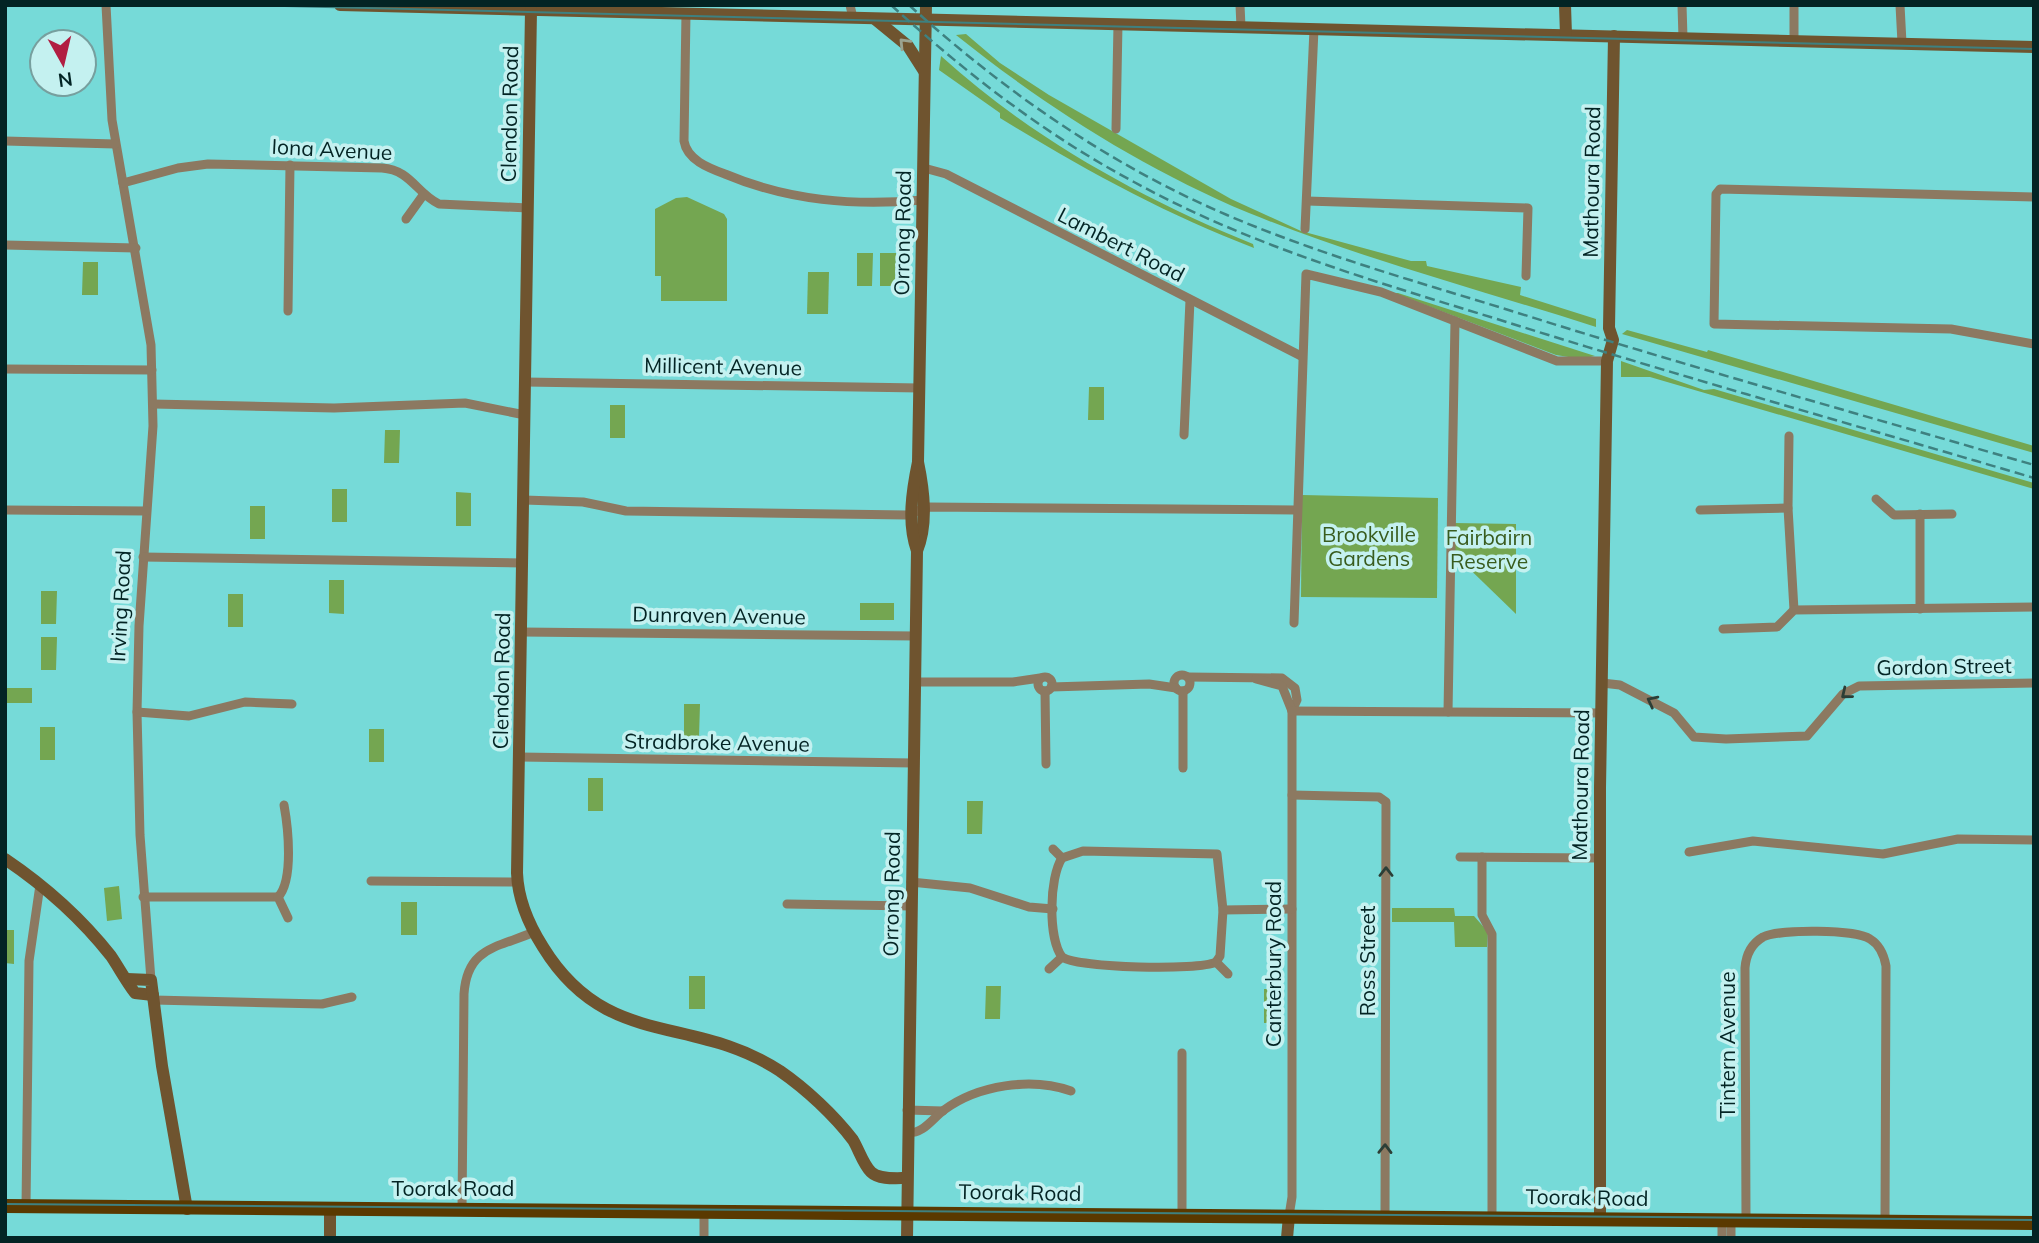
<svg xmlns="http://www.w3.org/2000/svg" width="2039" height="1243" font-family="Mulish,sans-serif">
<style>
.green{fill:#74a651}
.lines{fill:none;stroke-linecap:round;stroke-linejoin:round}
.street{stroke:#8c7961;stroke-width:9}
.secondary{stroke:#6f542f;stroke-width:12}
.primary{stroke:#5a3900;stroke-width:14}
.tram{stroke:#3e8180;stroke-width:2}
.rail{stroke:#3e8180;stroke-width:2.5;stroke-dasharray:10 5;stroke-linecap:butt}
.oneway{stroke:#9aa290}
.oneway2{stroke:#2c3e36}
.labels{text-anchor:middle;stroke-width:7;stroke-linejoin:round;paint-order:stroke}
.street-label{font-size:21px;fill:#032424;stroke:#c4f1f0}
.park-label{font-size:21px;fill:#395c1e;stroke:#c4f1f0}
</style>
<rect width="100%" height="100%" fill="#76dad8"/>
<g class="green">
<path d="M966 34 1000 63 1049 95 1231 199 1301 231 1411 261H1426L1427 266 1521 287 1520 295 1596 319V327C1481 290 1362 259 1249 213 1142 168 1046 107 956 35Z"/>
<path d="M941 56C1031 138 1140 198 1253 244L1254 248C1165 214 1081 168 1000 118V113L939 70Z"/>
<polygon points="687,197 724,214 727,219 727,301 661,301 661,276 655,276 655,209 676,198"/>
<polygon points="857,253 873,253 872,286 857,286"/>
<polygon points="880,253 896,253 895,286 880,286"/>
<polygon points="83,262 98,262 98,295 82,295"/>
<polygon points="808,272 829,272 828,314 807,314"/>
<polygon points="1394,293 1398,293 1595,356 1581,359 1556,355"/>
<polygon points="1627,330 1707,352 1708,350 2034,446 2034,453 1622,334"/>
<polygon points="1621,361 1704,390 1714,389 2027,481 2034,483 2034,489 1650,377 1621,377"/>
<polygon points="1089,387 1104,387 1104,420 1088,420"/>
<rect x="610" y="405" width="15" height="33"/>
<polygon points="385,430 400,430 399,463 384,463"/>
<rect x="332" y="489" width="15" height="33"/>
<polygon points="456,492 471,493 471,526 456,526"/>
<polygon points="1302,495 1438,498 1437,598 1301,597"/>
<rect x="250" y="506" width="15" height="33"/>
<polygon points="1454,523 1516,524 1516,614 1453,553"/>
<polygon points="329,580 344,580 344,614 329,613"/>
<polygon points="41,591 57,591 56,624 41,624"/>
<rect x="228" y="594" width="15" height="33"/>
<rect x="860" y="603" width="34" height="17"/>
<polygon points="41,637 57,637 56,670 41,670"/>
<rect x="5" y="688" width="27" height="15"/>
<polygon points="684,704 700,704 699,737 684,737"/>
<rect x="40" y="727" width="15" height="33"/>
<rect x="369" y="729" width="15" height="33"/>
<rect x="588" y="778" width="15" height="33"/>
<polygon points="967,801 983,801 982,834 967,834"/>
<polygon points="119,886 122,919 107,921 104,888"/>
<rect x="401" y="902" width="16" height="33"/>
<polygon points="1392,908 1454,908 1455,916 1474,916 1488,932 1487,947 1455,947 1454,922 1392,922"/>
<polygon points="5,930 14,930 14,964 5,963"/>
<rect x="689" y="976" width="16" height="33"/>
<polygon points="986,986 1001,986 1000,1019 985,1019"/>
<polygon points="1264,989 1280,989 1281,1023 1264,1023"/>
</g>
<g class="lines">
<g class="street">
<polyline points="106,5 112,120 151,345 153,426 139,626 137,712 140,835 151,980"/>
<polyline points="850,5 853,18"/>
<polyline points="1240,5 1241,27"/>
<polyline points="1682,5 1683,38"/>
<polyline points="1794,5 1794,41"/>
<polyline points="1900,5 1902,43"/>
<path d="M686 13 684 141C687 160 709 168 725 174 789 201 854 206 923 200"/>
<polyline points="1116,129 1118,24"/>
<polyline points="5,141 115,144"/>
<polyline points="924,168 946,174 1301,356"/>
<path d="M123 183 178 168 208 164 382 168C411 170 416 193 439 204L528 208"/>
<polyline points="2034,197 1720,189 1716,194 1714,324 1951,329 2034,344"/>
<polyline points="1307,201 1528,208 1526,276"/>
<polyline points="406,219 424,194"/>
<polyline points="1305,229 1314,29"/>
<polyline points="5,245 136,248"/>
<polyline points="288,311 290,165"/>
<polyline points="5,369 152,370"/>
<polyline points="525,382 920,388"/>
<polyline points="153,404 334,408 465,403 525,415"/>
<polyline points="1184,435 1190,300"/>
<polyline points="1789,436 1788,508 1794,610"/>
<polyline points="1876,499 1894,515 1952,514"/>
<polyline points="524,500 583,502 626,511 907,515 928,507 1296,510"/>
<polyline points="5,510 146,511"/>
<polyline points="1700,510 1788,508"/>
<polyline points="1920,514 1920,609"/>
<polyline points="143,557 523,563"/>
<polyline points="1294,623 1306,274 1381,292 1557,361 1607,361"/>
<polyline points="1723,629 1777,627 1794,610 2034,607"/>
<polyline points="522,632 916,636"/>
<circle cx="1182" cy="683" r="8"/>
<circle cx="1045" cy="684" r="7"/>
<polyline points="1188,677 1282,678 1295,688 1297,700 1292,711"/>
<polyline points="1256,679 1282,686 1292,711 1292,1197 1289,1216"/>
<polyline points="915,682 1013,682 1040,678"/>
<polyline points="1602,683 1620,685 1674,713 1694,737 1726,739 1807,736 1843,694 1859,686 2034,683"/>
<polyline points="1051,687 1149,684 1176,688"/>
<polyline points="1045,691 1046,764"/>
<polyline points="1183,691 1183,768"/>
<polyline points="1292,711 1601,713"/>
<polyline points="137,712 189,716 245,702 292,704"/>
<polyline points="1448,712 1455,321"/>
<polyline points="520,757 913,763"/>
<polyline points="1292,795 1379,797 1386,802 1385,1217"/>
<polyline points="1053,849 1062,858"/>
<path d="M1083 851 1217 854 1223 910 1220 956 1216 962C1198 971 1079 968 1062 957 1048 938 1049 878 1062 858Z"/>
<polyline points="1689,852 1753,841 1883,854 1958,839 2034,840"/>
<polyline points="1460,857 1599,858"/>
<polyline points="1482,857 1482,915 1492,934 1492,1218"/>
<polyline points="371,881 517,882"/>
<polyline points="911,882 970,888 1029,907 1053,909"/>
<polyline points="143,897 278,897 288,918"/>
<path d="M278 897C294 880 288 827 284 805"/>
<polyline points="787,904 911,906"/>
<polyline points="1223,910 1292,909"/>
<polyline points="1216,962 1228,974"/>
<polyline points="1049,969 1062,957"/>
<polyline points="154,1000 322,1004 352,997"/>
<polyline points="907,1110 943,1111"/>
<path d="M908 1133C924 1133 931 1120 944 1110 978 1085 1031 1077 1071 1091"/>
<polyline points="26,1207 29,961 40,885"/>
<path d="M462 1210 464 994C467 947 497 948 534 932"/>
<polyline points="704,1212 704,1238"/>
<polyline points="1182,1215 1182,1053"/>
<path d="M1746 1220 1745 968C1746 955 1751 944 1763 937 1780 929 1855 929 1870 939 1880 945 1884 955 1886 966L1885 1221"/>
<polyline points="1722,1238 1722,1220"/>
<polyline points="1731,1238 1731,1220"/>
</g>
<g class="secondary">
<polyline points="340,5 2034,47"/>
<polyline points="1565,5 1566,35"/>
<path d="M531 10 517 873C518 900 529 925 543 947 607 1051 692 1013 780 1071 806 1089 834 1115 853 1140 859 1150 863 1164 871 1172 879 1180 897 1178 907 1178"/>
<polyline points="875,19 908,46 924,71"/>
<path d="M917 551C928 524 924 491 918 462L926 5"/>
<path d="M5 859C45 886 81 918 111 956 119 968 126 981 135 993L153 995"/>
<polyline points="127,979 151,980 162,1066 187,1209"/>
<polyline points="330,1210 330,1238"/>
<polyline points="1600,1219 1600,788 1607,361 1613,340 1609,328 1614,36"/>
<path d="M907 1238 917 551C907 523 912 491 918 462"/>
<polyline points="1287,1238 1289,1216"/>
</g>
<polyline class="primary" points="5,1206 2034,1223"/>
<g class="tram">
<polyline points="243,5 2034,49"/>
<polyline points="5,1204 2034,1220"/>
</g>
<g class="rail">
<path d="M891 5C966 73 1044 134 1134 182 1249 245 1373 281 1497 319 1675 375 1855 425 2034 478"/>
<path d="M909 5C1004 91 1108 164 1227 215 1325 257 1429 285 1531 317 1697 369 1866 416 2034 465"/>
</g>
</g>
<defs><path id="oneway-chevron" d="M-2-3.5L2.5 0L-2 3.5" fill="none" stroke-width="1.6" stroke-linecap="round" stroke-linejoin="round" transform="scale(1.75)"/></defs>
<use class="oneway" href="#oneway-chevron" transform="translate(904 43) rotate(-134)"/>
<g class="oneway2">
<use href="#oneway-chevron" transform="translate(1846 694) rotate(141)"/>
<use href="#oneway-chevron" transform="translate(1652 701) rotate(-153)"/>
<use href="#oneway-chevron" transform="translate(1386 872) rotate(-90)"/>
<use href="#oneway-chevron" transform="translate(1385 1149) rotate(-89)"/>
</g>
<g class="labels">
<g class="street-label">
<text transform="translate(510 114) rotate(-89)" y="7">Clendon Road</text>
<text transform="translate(332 150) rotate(3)" y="7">Iona Avenue</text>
<text transform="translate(1592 182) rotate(-89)" y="7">Mathoura Road</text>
<text transform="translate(903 233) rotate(-89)" y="7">Orrong Road</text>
<text transform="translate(1121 245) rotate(27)" y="7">Lambert Road</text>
<text transform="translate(723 367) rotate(1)" y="7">Millicent Avenue</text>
<text transform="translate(121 606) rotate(-87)" y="7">Irving Road</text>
<text transform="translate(719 616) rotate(1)" y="7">Dunraven Avenue</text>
<text transform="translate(1944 667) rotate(-1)" y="7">Gordon Street</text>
<text transform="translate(502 681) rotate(-89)" y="7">Clendon Road</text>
<text transform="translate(717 743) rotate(1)" y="7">Stradbroke Avenue</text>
<text transform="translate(1581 785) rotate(-89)" y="7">Mathoura Road</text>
<text transform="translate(892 894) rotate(-89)" y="7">Orrong Road</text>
<text transform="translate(1368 961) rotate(-90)" y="7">Ross Street</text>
<text transform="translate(1274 964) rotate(-90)" y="7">Canterbury Road</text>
<text transform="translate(1728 1045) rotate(-90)" y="7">Tintern Avenue</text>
<text x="453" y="1196">Toorak Road</text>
<text transform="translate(1020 1193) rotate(1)" y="7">Toorak Road</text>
<text transform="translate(1587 1198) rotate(1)" y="7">Toorak Road</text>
</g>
<g class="park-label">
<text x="1369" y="542">Brookville<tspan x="1369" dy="24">Gardens</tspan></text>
<text x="1489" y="545">Fairbairn<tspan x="1489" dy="24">Reserve</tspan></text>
</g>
</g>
<rect width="2039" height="1243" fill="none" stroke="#032424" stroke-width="14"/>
<g transform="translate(63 63) rotate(172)"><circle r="33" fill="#c4f1f0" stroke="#779f9e" stroke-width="2"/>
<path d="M0-5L12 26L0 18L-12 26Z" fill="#b11e42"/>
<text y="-10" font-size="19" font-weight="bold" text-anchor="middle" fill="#032424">N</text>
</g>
</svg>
